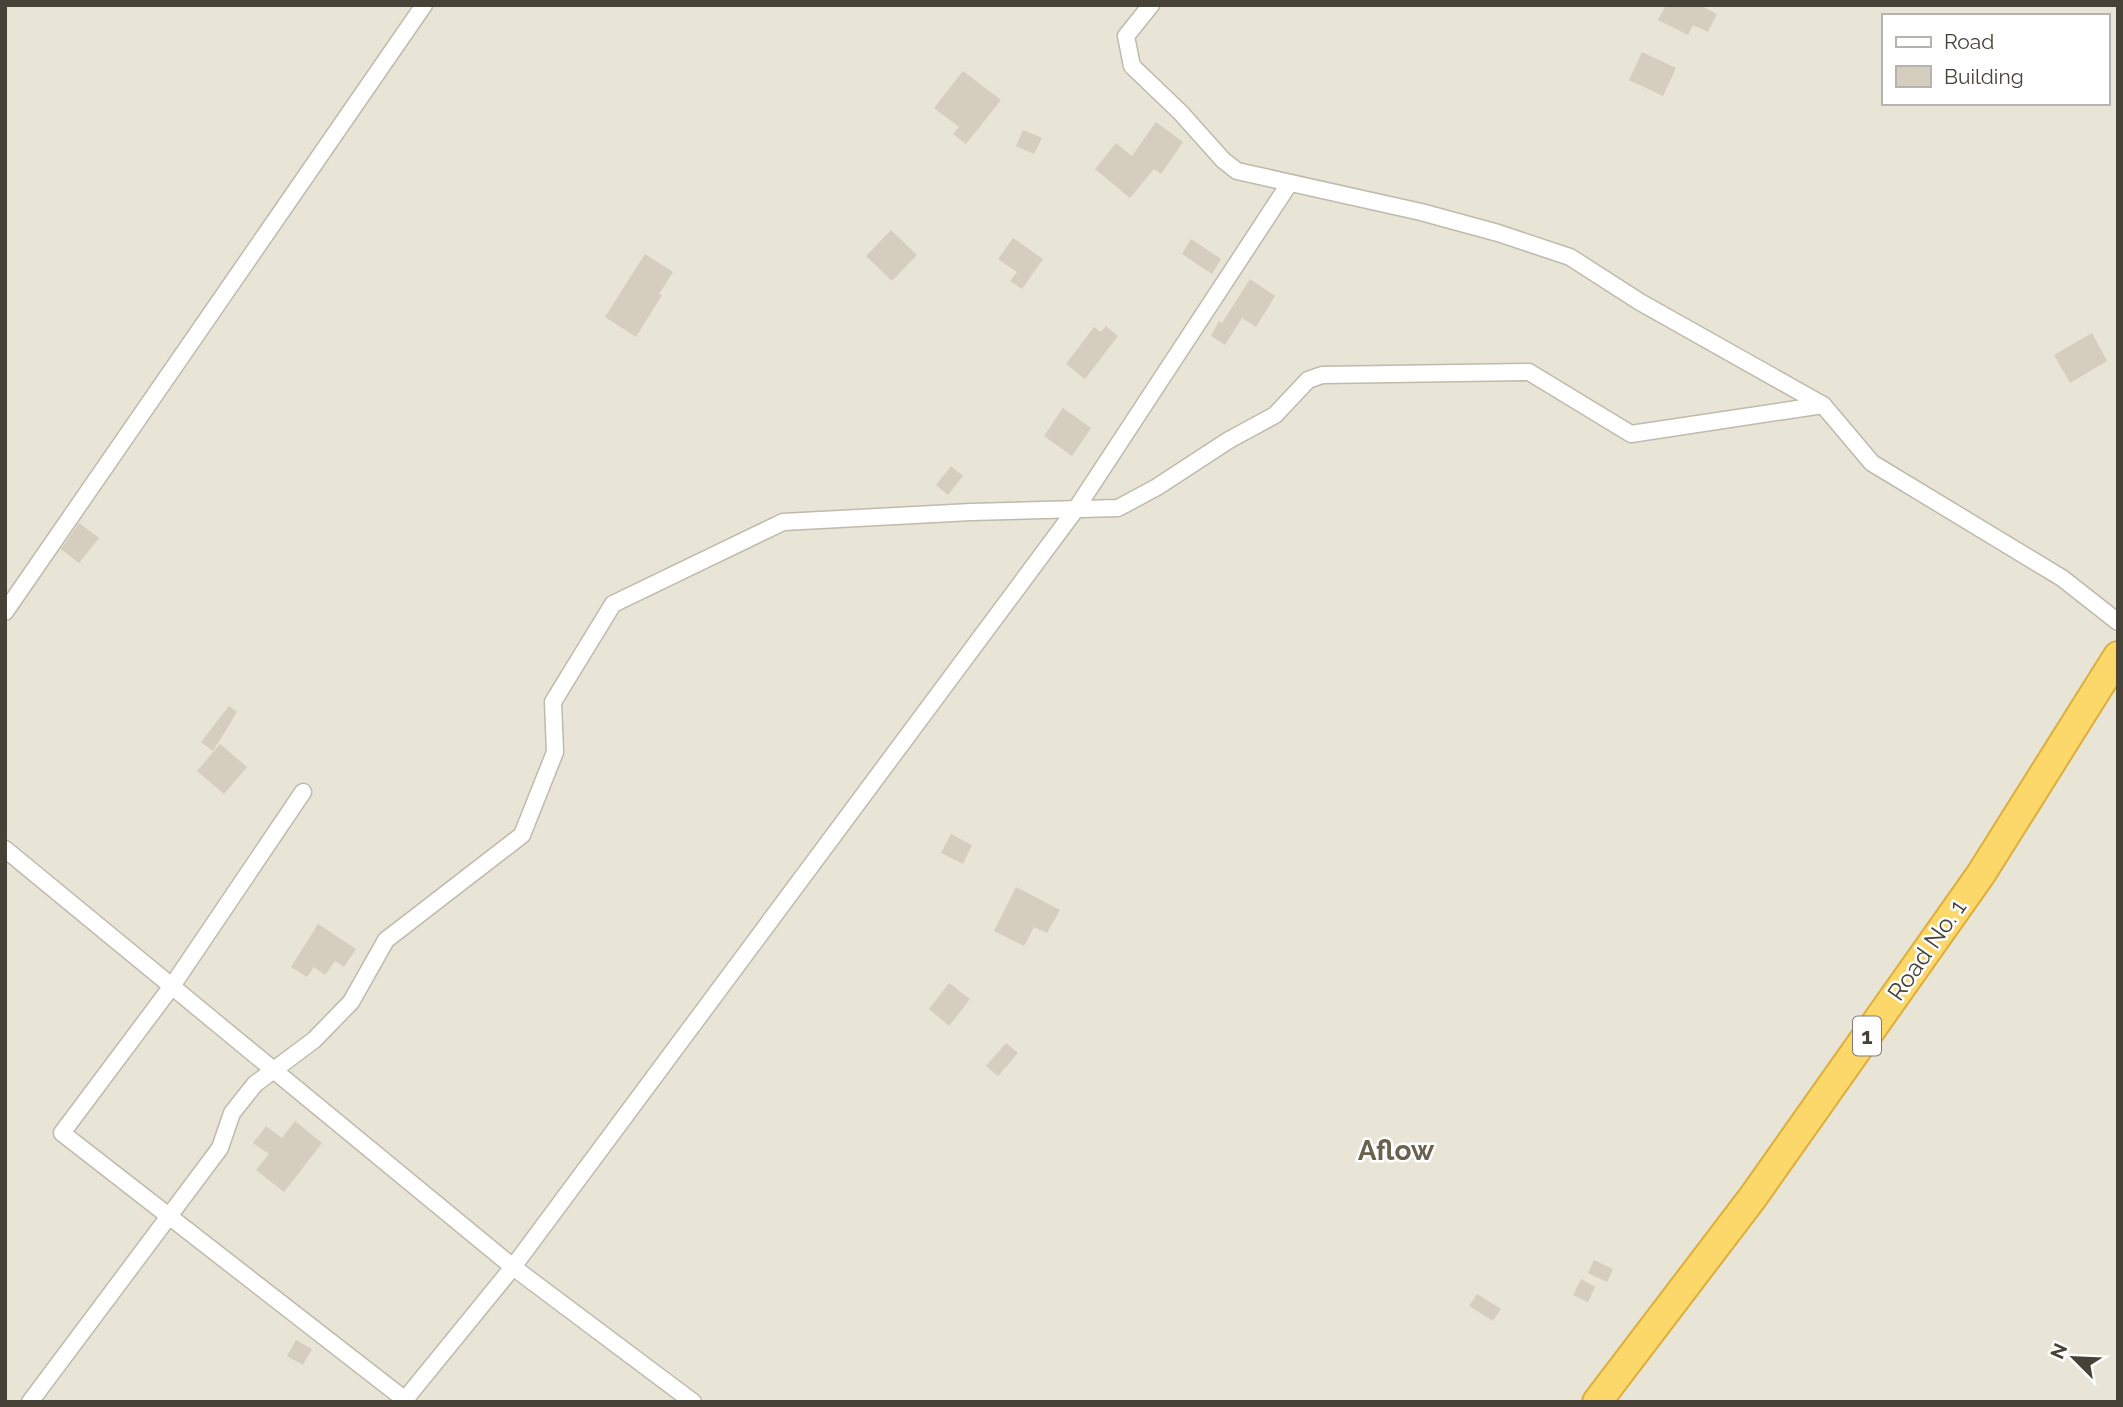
<svg xmlns="http://www.w3.org/2000/svg" width="2123" height="1407" font-family="Raleway,sans-serif">
<style>
.residential{fill:#e8e4d6;fill-rule:evenodd}
.building{fill:#d5cebe}
.lines{fill:none;stroke-linecap:round;stroke-linejoin:round}
.street-casing{stroke:#bfbaab;stroke-width:19}
.highway-casing{stroke:#dcae3a;stroke-width:32}
.street{stroke:#fff;stroke-width:16}
.highway{stroke:#fcd86b;stroke-width:28}
.labels{text-anchor:middle;stroke-width:5;stroke-linejoin:round;paint-order:stroke}
.shield{fill:#fff;stroke:#7e7b73;stroke-width:2}
.shield-label{font-size:23px;font-weight:bold;fill:#474237}
.street-label{font-size:24px;fill:#474237;stroke:#fff}
.quarter-label{font-size:28px;font-weight:bold;fill:#6a614e;stroke:#fff}
</style>
<rect width="100%" height="100%" fill="#f4f1e8"/>
<path class="residential" d="M5 5H2118V1402H5ZM1883 16H2107V103H1883Z"/>
<g class="building">
<polygon points="1666,5 1700,5 1717,14 1708,32 1693,25 1688,35 1658,20"/>
<polygon points="1642,52 1676,68 1663,96 1629,80"/>
<polygon points="963,71 1001,100 966,144 953,134 959,127 934,108"/>
<polygon points="1156,122 1183,142 1161,174 1154,169 1130,198 1095,169 1116,143 1132,156"/>
<polygon points="1023,130 1042,138 1034,154 1016,146"/>
<polygon points="891,230 917,255 892,281 866,256"/>
<polygon points="1013,238 1043,259 1022,289 1010,281 1017,272 998,259"/>
<polygon points="1191,239 1221,259 1212,274 1182,254"/>
<polygon points="645,254 673,272 659,294 662,295 636,337 605,317"/>
<polygon points="1250,279 1275,296 1256,327 1242,318 1225,345 1211,336 1219,321 1222,323"/>
<polygon points="1106,326 1118,336 1085,379 1066,364 1094,327 1101,332"/>
<polygon points="2092,333 2107,361 2070,383 2054,355"/>
<polygon points="1063,408 1091,428 1072,456 1044,436"/>
<polygon points="951,466 963,476 948,495 936,485"/>
<polygon points="79,523 99,538 79,563 61,549"/>
<polygon points="229,706 237,712 213,751 201,742"/>
<polygon points="220,744 247,767 224,794 197,771"/>
<polygon points="951,834 972,845 963,864 941,853"/>
<polygon points="1016,887 1060,910 1047,933 1034,927 1024,946 994,931"/>
<polygon points="318,924 356,949 344,967 335,961 325,975 314,967 307,977 291,967"/>
<polygon points="949,983 970,999 949,1026 929,1009"/>
<polygon points="1006,1043 1018,1053 998,1076 986,1066"/>
<polygon points="295,1121 322,1143 284,1192 256,1170 269,1154 253,1143 266,1126 282,1138"/>
<polygon points="1594,1260 1613,1269 1607,1282 1588,1273"/>
<polygon points="1581,1279 1595,1287 1588,1302 1573,1295"/>
<polygon points="1477,1294 1501,1309 1493,1321 1469,1306"/>
<polygon points="296,1340 312,1349 303,1365 287,1356"/>
</g>
<g class="lines">
<g class="street-casing">
<g id="street">
<polyline points="1151,5 1126,36 1132,66 1181,113 1223,160 1237,171 1421,212 1498,233 1570,257 1640,302 1823,405"/>
<polyline points="5,612 424,5"/>
<polyline points="303,792 172,986 62,1133 408,1402"/>
<polyline points="5,849 513,1267 693,1402"/>
<polyline points="30,1402 220,1148 232,1113 255,1084 314,1040 351,1002 386,940 522,835 555,752 553,702 613,604 783,522 971,512 1118,508 1157,487 1229,440 1275,415 1308,380 1322,375 1529,372 1631,434 1823,405 1872,463 2062,578 2118,622"/>
<polyline points="403,1402 513,1267 1076,509 1289,184"/>
</g>
</g>
<g class="highway-casing">
<polyline id="highway" points="1597,1402 1753,1197 1981,874 2118,656"/>
</g>
<use href="#street" class="street"/>
<use href="#highway" class="highway"/>
</g>
<g class="labels">
<rect class="shield" x="1853" y="1016.5" width="28" height="39" rx="5"/>
<g class="shield-label">
<text x="1867" y="1044">1</text>
</g>
<g class="street-label">
<text transform="translate(1927 950) rotate(-55)" y="8">Road No. 1</text>
</g>
<g class="quarter-label">
<text x="1396" y="1160">Aflow</text>
</g>
</g>
<rect width="2123" height="1407" fill="none" stroke="#474237" stroke-width="14"/>
<rect x="1882" y="14" width="228" height="91" fill="#ffffff" stroke="#b5b3af" stroke-width="2"/>
<rect x="1896" y="37" width="35" height="10" fill="#ffffff" stroke="#b5b3af" stroke-width="2"/>
<text x="1944" y="49" font-size="21" fill="#474237">Road</text>
<rect x="1896" y="66" width="35" height="21" fill="#d5cebe" stroke="#b5b3af" stroke-width="2"/>
<text x="1944" y="84" font-size="21" fill="#474237">Building</text>
<g transform="translate(2074 1358) rotate(294)" stroke="#ffffff" stroke-width="5" paint-order="stroke">
<path d="M0-5L12 26L0 18L-12 26Z" fill="#474237"/>
<text y="-10" font-size="19" font-weight="bold" text-anchor="middle" fill="#474237">N</text>
</g>
</svg>
